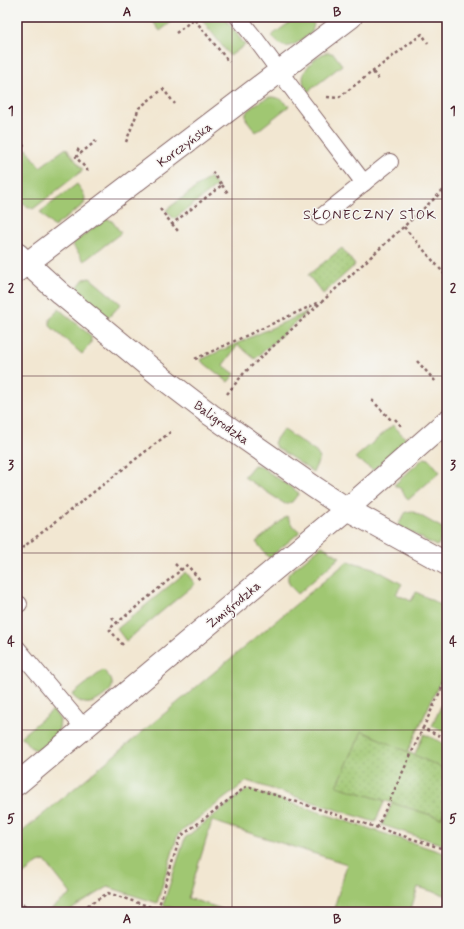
<svg xmlns="http://www.w3.org/2000/svg" width="464" height="929" font-family="Mynerve,sans-serif">
<style>
.green{fill:#a0c772;stroke:#75734e}
.park{fill:url(#park-dots);stroke:#75734e}
.lines{fill:none;stroke-linecap:round;stroke-linejoin:round}
.lane-casing{stroke:#856565;stroke-width:18}
.street-casing{stroke:#856565;stroke-width:24}
.path{stroke:#856565;stroke-width:2.5;stroke-dasharray:3 3;stroke-linecap:butt}
.lane{stroke:#fff;stroke-width:16}
.street{stroke:#fff;stroke-width:22}
.grid{fill:none;stroke:#4a1f2b;stroke-width:1;stroke-opacity:0.55}
.labels{text-anchor:middle;stroke-width:3;stroke-linejoin:round;paint-order:stroke}
.street-label{font-size:13px;fill:#4a1f2b;stroke:#f6f6f2}
.neighbourhood-label{font-size:14px;letter-spacing:1px;fill:#4a1f2b;stroke:#f6f6f2}
.neatline{fill:none;stroke:#4a1f2b;stroke-width:1.5}
.grid-label{font-size:13px;text-anchor:middle;font-weight:bold;fill:#4a1f2b}
</style>
<defs>
<pattern id="park-dots" width="8" height="8" patternUnits="userSpaceOnUse"><rect width="8" height="8" fill="#a0c772"/><path d="M2 2h.1M6 6h.1" fill="none" stroke="#8baa63" stroke-width="1.8" stroke-linecap="round"/></pattern>
</defs>
<rect width="100%" height="100%" fill="#f6f6f2"/>
<filter id="ink" filterUnits="userSpaceOnUse"><feTurbulence type="fractalNoise" baseFrequency=".025" numOctaves="2"/><feDisplacementMap in="SourceGraphic" scale="8" xChannelSelector="R" yChannelSelector="G"/><feConvolveMatrix kernelMatrix="1 2 1 2 8 2 1 2 1" color-interpolation-filters="sRGB"/></filter>
<filter id="wash" filterUnits="userSpaceOnUse"><feTurbulence type="fractalNoise" baseFrequency=".012" numOctaves="4" result="noise"/><feDisplacementMap in="SourceGraphic" scale="16" xChannelSelector="R" yChannelSelector="G"/><feGaussianBlur stdDeviation="0.9" result="paint"/><feColorMatrix in="noise" values="0 0 0 0 0 0 0 0 0 0 0 0 0 0 0 0 0 1.4 0 .05"/><feComposite in="paint" operator="in"/></filter>
<g filter="url(#wash)">
<rect width="100%" height="100%" fill="#f2e7d2"/>
<g class="green">
<polygon points="153,17 178,17 160,31 151,19"/>
<polygon points="200,17 224,17 245,45 230,56"/>
<path d="M297 17H308L314 24 312 32C305 37 292 49 284 46 279 45 275 39 271 36Z"/>
<path d="M328 52 334 54 342 65 309 91H307C305 88 303 83 303 79 303 68 318 54 328 52Z"/>
<path d="M270 97C279 97 283 100 289 106L256 132 246 119V113C252 106 261 100 270 97Z"/>
<polygon points="66,148 83,170 33,209 17,201 17,156 27,149 40,167"/>
<polygon points="210,177 217,186 174,219 166,210"/>
<path d="M77 184C82 191 87 196 84 204L54 227 40 212Z"/>
<polygon points="108,219 112,221 121,233 84,261 72,244 104,220"/>
<polygon points="90,278 121,304 110,316 107,317 105,316 75,290 84,279"/>
<polygon points="59,309 91,336 91,343 82,354 50,326 50,319"/>
<polygon points="307,312 255,359 238,345 223,365 235,374 228,382 200,360"/>
<polygon points="393,425 407,440 373,470 355,458"/>
<polygon points="283,429 316,452 320,458 313,472 276,447 274,443 276,439"/>
<polygon points="424,458 429,459 440,472 408,500 401,489 394,485"/>
<polygon points="254,465 260,466 299,493 292,502 285,504 244,477"/>
<polygon points="412,511 446,530 438,545 436,546 398,525 406,512"/>
<polygon points="287,516 292,525 300,532 269,558 256,542"/>
<path d="M322 546 340 557 298 594C292 588 285 582 289 573Z"/>
<polygon points="348,561 373,568 402,584 396,594 411,601 416,592 447,608 447,667 375,822 247,781 178,834 157,903 108,887 67,912 61,912 51,909 71,894 45,861 38,863 17,879 17,836"/>
<polygon points="186,572 195,584 126,641 117,629"/>
<path d="M103 670C106 673 112 678 112 683 113 688 110 691 106 694 94 704 84 708 72 695Z"/>
<polygon points="447,693 447,733 432,726"/>
<polygon points="53,710 60,720 59,728 58,732 55,736 41,748 36,750 30,747 21,736"/>
<polygon points="424,734 447,745 447,846 382,825"/>
<polygon points="248,789 447,854 447,896 418,887 410,912 333,912 347,864 212,821 188,898 222,909 221,912 185,912 163,905 185,838"/>
</g>
<g class="park">
<polygon points="342,248 355,265 323,294 308,275"/>
<polygon points="362,731 447,770 447,805 441,818 337,786"/>
</g>
</g>
<g filter="url(#ink)">
<g class="lines">
<g class="lane-casing">
<g id="lane">
<polyline points="238,17 257,41 302,102 364,183"/>
<polyline points="321,217 390,162"/>
<polyline points="17,605 19,604"/>
<polyline points="17,648 84,728"/>
</g>
</g>
<g class="street-casing">
<g id="street">
<polyline points="17,254 60,293 164,379 211,415 314,487 347,509 447,564"/>
<polyline points="17,271 351,17"/>
<polyline points="17,784 347,509 447,421"/>
</g>
</g>
<g class="path">
<polyline points="176,33 194,19 229,62"/>
<polyline points="373,72 379,80"/>
<polyline points="327,97 338,98 422,34 428,43"/>
<polyline points="126,142 139,108 163,89 175,104"/>
<polyline points="77,149 81,153"/>
<polyline points="17,150 26,144"/>
<polyline points="88,171 76,157 96,141"/>
<polyline points="222,185 228,193"/>
<polyline points="160,209 172,224 222,185 211,170"/>
<polyline points="172,224 178,231"/>
<polyline points="404,227 447,277"/>
<polyline points="195,359 320,302"/>
<polyline points="417,361 436,382"/>
<polyline points="445,375 447,377"/>
<polyline points="227,394 244,373 447,187"/>
<polyline points="372,400 392,421"/>
<polyline points="395,419 402,427"/>
<polyline points="17,552 173,430"/>
<polyline points="175,564 181,570"/>
<polyline points="112,617 117,623"/>
<polyline points="123,645 109,629 117,623 187,565 201,581"/>
<polyline points="447,677 423,728 447,739"/>
<polyline points="377,828 423,728"/>
<polyline points="17,903 47,912"/>
<polyline points="158,909 180,837 247,786 447,850"/>
<polyline points="77,912 108,893 166,912"/>
</g>
<use href="#lane" class="lane"/>
<use href="#street" class="street"/>
</g>
</g>
<path class="grid" d="M232 17V912M17 199H447M17 376H447M17 553H447M17 730H447"/>
<g class="labels">
<g class="street-label">
<text transform="translate(184 144) rotate(-37)" y="5">Korczyńska</text>
<text transform="translate(222 422) rotate(36)" y="5">Baligrodzka</text>
<text transform="translate(233 604) rotate(-40)" y="5">Żmigrodzka</text>
</g>
<g class="neighbourhood-label">
<text x="370" y="219">SŁONECZNY STOK</text>
</g>
</g>
<rect width="464" height="929" fill="none" stroke="#f6f6f2" stroke-width="44"/>
<rect x="22" y="22" width="420" height="885" class="neatline"/>
<g class="grid-label">
<text x="127" y="16">A</text>
<text x="337" y="16">B</text>
<text x="11" y="115">1</text>
<text x="453" y="115">1</text>
<text x="11" y="292">2</text>
<text x="453" y="292">2</text>
<text x="11" y="469">3</text>
<text x="453" y="469">3</text>
<text x="11" y="646">4</text>
<text x="453" y="646">4</text>
<text x="11" y="823">5</text>
<text x="453" y="823">5</text>
<text x="127" y="923">A</text>
<text x="337" y="923">B</text>
</g>
</svg>
